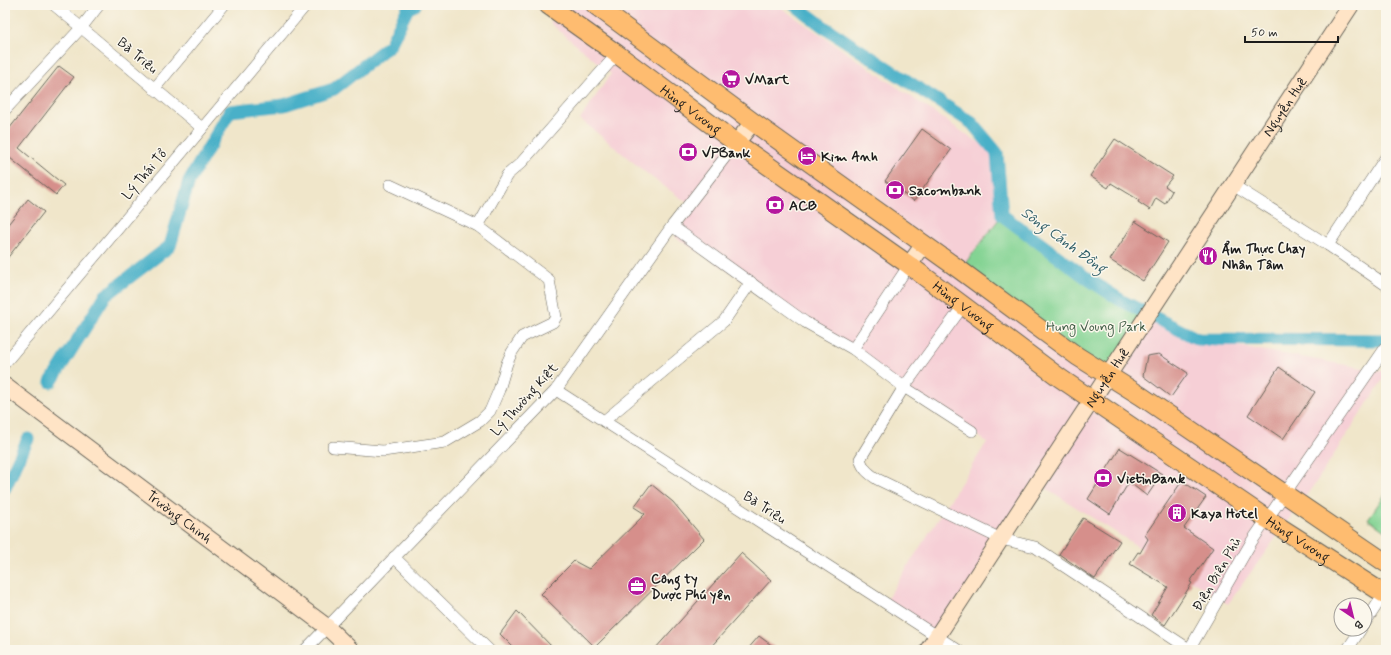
<svg xmlns="http://www.w3.org/2000/svg" width="1391" height="655" font-family="Mynerve,sans-serif">
<style>
.built{fill:#f6cfd6}
.green{fill:#83d393;stroke:#507858}
.lines{fill:none;stroke-linecap:round;stroke-linejoin:round}
.canal{stroke:#49b0c8;stroke-width:13}
.building{fill:#d68f8b}
.street-casing{stroke:#666359;stroke-width:12}
.secondary-casing{stroke:#666359;stroke-width:18}
.primary-casing{stroke:#666359;stroke-width:20}
.street{stroke:#fff;stroke-width:11}
.secondary{stroke:#ffe4c6;stroke-width:16}
.primary{stroke:#febc70;stroke-width:18}
.labels{text-anchor:middle;stroke-width:3;stroke-linejoin:round;paint-order:stroke}
.street-label{font-size:14px;fill:#1c1c1c;stroke:#fbf7ec}
.poi-label{font-size:14px;font-weight:bold;fill:#1c1c1c;stroke:#fbf7ec;text-anchor:start}
.park-label{font-size:14px;fill:#405c46;stroke:#fbf7ec}
.water-label{font-size:15px;font-style:italic;fill:#305f69;stroke:#fbf7ec}
</style>
<rect width="100%" height="100%" fill="#fbf7ec"/>
<filter id="ink" filterUnits="userSpaceOnUse"><feTurbulence type="fractalNoise" baseFrequency=".025" numOctaves="2"/><feDisplacementMap in="SourceGraphic" scale="8" xChannelSelector="R" yChannelSelector="G"/><feConvolveMatrix kernelMatrix="1 2 1 2 8 2 1 2 1" color-interpolation-filters="sRGB"/></filter>
<filter id="wash" filterUnits="userSpaceOnUse"><feTurbulence type="fractalNoise" baseFrequency=".012" numOctaves="4" result="noise"/><feDisplacementMap in="SourceGraphic" scale="16" xChannelSelector="R" yChannelSelector="G"/><feGaussianBlur stdDeviation="0.9" result="paint"/><feColorMatrix in="noise" values="0 0 0 0 0 0 0 0 0 0 0 0 0 0 0 0 0 1.4 0 .05"/><feComposite in="paint" operator="in"/></filter>
<g filter="url(#wash)">
<rect width="100%" height="100%" fill="#f0e6ca"/>
<polygon class="built" points="564,5 777,5 970,137 997,153 1002,215 960,270 1148,312 1198,339 1386,372 1386,375 1316,482 1228,604 1038,483 937,636 885,602 987,442 737,276 675,237 693,207 650,176 580,119 611,74 550,23"/>
<g class="green">
<polygon points="1002,215 1088,279 1122,301 1148,312 1108,374 960,270"/>
<polygon points="1386,493 1386,532 1368,519"/>
</g>
<g class="lines">
<g class="canal">
<polyline points="795,5 824,27 972,123 997,153 1002,215 1088,279 1122,301 1198,339 1386,340"/>
<polyline points="51,382 105,296 170,246 189,181 230,111 284,105 334,89 390,45 408,8 415,5"/>
<polyline points="5,488 28,439"/>
</g>
</g>
<g id="blocks">
<g class="building">
<polygon points="59,66 74,77 19,148 64,185 56,195 5,154 5,134"/>
<polygon points="922,129 951,150 914,201 885,181"/>
<polygon points="1115,139 1173,176 1165,186 1172,191 1165,204 1156,198 1150,210 1138,202 1139,200 1111,183 1108,188 1090,176"/>
<polygon points="28,199 44,212 5,261 5,228"/>
<polygon points="1135,221 1168,242 1143,281 1110,260"/>
<polygon points="1159,354 1188,373 1171,397 1143,376 1147,356"/>
<polygon points="1279,367 1315,392 1283,439 1248,415"/>
<polygon points="1120,448 1162,474 1147,496 1129,482 1110,514 1088,499"/>
<polygon points="1182,481 1206,497 1184,528 1213,548 1190,582 1192,583 1165,625 1151,615 1168,587 1130,564 1138,552 1140,553 1148,539 1145,535"/>
<polygon points="651,484 673,502 704,539 595,647 541,594 574,561 589,569 645,514 634,507"/>
<polygon points="1083,518 1120,541 1095,579 1059,554"/>
<polygon points="741,553 771,580 708,650 654,650"/>
<polygon points="517,611 555,650 516,650 500,634"/>
<polygon points="759,636 778,650 747,650"/>
</g>
</g>
</g>
<g filter="url(#ink)">
<use href="#blocks" fill-opacity="0" stroke="#666359" stroke-width="1"/>
<g class="lines">
<g class="street-casing">
<g id="street">
<polyline points="54,5 202,128"/>
<polyline points="154,89 224,5"/>
<polyline points="5,110 81,28 99,5"/>
<polyline points="1233,185 1328,245 1386,285"/>
<polyline points="478,226 507,175 521,163 617,54"/>
<polyline points="672,226 805,322 853,349 904,387 972,431"/>
<polyline points="1328,245 1386,157"/>
<path d="M963 306 904 387 860 459C863 469 868 473 877 479L1001 539 1035 547 1189 649"/>
<polyline points="853,349 909,265"/>
<polyline points="5,363 306,5"/>
<polyline points="556,390 958,650"/>
<polyline points="604,421 724,321 751,282"/>
<polyline points="333,447 383,451 445,442 480,421 490,411 499,390 507,363 512,352 522,337 553,322 556,317 549,280 478,226 390,185"/>
<polyline points="394,557 489,650"/>
<polyline points="1365,623 1384,594"/>
<polyline points="305,650 556,390 672,226 736,143"/>
<polyline points="1189,650 1252,541 1386,347"/>
<polyline points="1347,650 1361,629"/>
</g>
</g>
<g class="secondary-casing">
<g id="secondary">
<polyline points="736,143 753,122"/>
<polyline points="909,265 924,244"/>
<path id="s1" d="M5 386 327 627 351 650"/>
<path id="s2" d="M928 650 1351 5"/>
</g>
</g>
<g class="primary-casing">
<g id="primary">
<path id="s3" d="M548 5 617 54 736 143 909 265 1060 378 1267 519 1386 595"/>
<polyline points="595,5 753,122 960,270 1077,356 1141,396 1386,563"/>
</g>
</g>
<use href="#street" class="street"/>
<use href="#secondary" class="secondary"/>
<use href="#primary" class="primary"/>
</g>
</g>
<defs>
<g id="supermarket-disc" transform="scale(1)"><circle r="9.5" fill="#b5179e" stroke="#fbf7ec"/><path d="M-6-5.5h2.5l.6 2H6L4.5 2H-2.5L-4.4-4H-6ZM-1.5 3.2a1.3 1.3 0 1 0 .1 0ZM3 3.2a1.3 1.3 0 1 0 .1 0Z" fill="#fff"/></g>
<g id="bank-disc" transform="scale(1)"><circle r="9.5" fill="#b5179e" stroke="#fbf7ec"/><path d="M-6-4H6V4H-6ZM0-2.3a2.3 2.3 0 1 0 0 4.6a2.3 2.3 0 1 0 0-4.6Z" fill="#fff"/></g>
<g id="hotel-disc" transform="scale(1)"><circle r="9.5" fill="#b5179e" stroke="#fbf7ec"/><path d="M-6-4.5h1.5V1H6V5H4.5V3h-9V5H-6ZM-4 0a1.8 1.8 0 1 1 3.6 0ZM.5 0V-2.5h3Q6-2.5 6 0Z" fill="#fff"/></g>
<g id="restaurant-disc" transform="scale(1)"><circle r="9.5" fill="#b5179e" stroke="#fbf7ec"/><path d="M-5-6h1v4h1v-4h1v4h1v-4h1v5L-1.5 .5V6h-2V.5L-5-1ZM5-6V6H3V1.5H1.5Q1.5-4 5-6Z" fill="#fff"/></g>
<g id="building-disc" transform="scale(1)"><circle r="9.5" fill="#b5179e" stroke="#fbf7ec"/><path d="M-4-6H4V6H1V3H-1V6H-4ZM-2.5-4.3h1.7v1.8h-1.7ZM.8-4.3h1.7v1.8H.8ZM-2.5-1h1.7V.8h-1.7ZM.8-1h1.7V.8H.8Z" fill="#fff"/></g>
<g id="office-disc" transform="scale(1)"><circle r="9.5" fill="#b5179e" stroke="#fbf7ec"/><path d="M-6-3h4V-5.5h4V-3h4V5H-6ZM-1-4.5V-3h2v-1.5ZM-6 0V1H6V0Z" fill="#fff"/></g>
</defs>
<g fill-rule="evenodd">
<use href="#supermarket-disc" x="731" y="79"/>
<use href="#bank-disc" x="688" y="152"/>
<use href="#hotel-disc" x="807" y="156"/>
<use href="#bank-disc" x="895" y="190"/>
<use href="#bank-disc" x="775" y="205"/>
<use href="#restaurant-disc" x="1208" y="256"/>
<use href="#bank-disc" x="1103" y="478"/>
<use href="#building-disc" x="1177" y="513"/>
<use href="#office-disc" x="637" y="586"/>
</g>
<g class="labels">
<g class="street-label">
<text transform="translate(138 55) rotate(40)" y="5">Bà Triệu</text>
<text dy="5" stroke="none"><textPath href="#s2" startOffset="650">Nguyễn Huệ</textPath></text>
<text dy="5" stroke="none"><textPath href="#s3" startOffset="177">Hùng Vương</textPath></text>
<text transform="translate(144 174) rotate(-50)" y="5">Lý Thái Tổ</text>
<text dy="5" stroke="none"><textPath href="#s3" startOffset="513">Hùng Vương</textPath></text>
<text dy="5" stroke="none"><textPath href="#s2" startOffset="326">Nguyễn Huệ</textPath></text>
<text transform="translate(524 399) rotate(-48)" y="5">Lý Thường Kiệt</text>
<text transform="translate(765 507) rotate(33)" y="5">Bà Triệu</text>
<text dy="5" stroke="none"><textPath href="#s1" startOffset="218">Trường Chinh</textPath></text>
<text dy="5" stroke="none"><textPath href="#s3" startOffset="921">Hùng Vương</textPath></text>
<text transform="translate(1216 574) rotate(-60)" y="5">Điện Biên Phủ</text>
</g>
<g class="poi-label">
<text x="745" y="84">VMart</text>
<text x="702" y="157">VPBank</text>
<text x="821" y="161">Kim Anh</text>
<text x="909" y="195">Sacombank</text>
<text x="789" y="210">ACB</text>
<text x="1222" y="253">Ẩm Thực Chay<tspan x="1222" dy="16">Nhân Tâm</tspan></text>
<text x="1117" y="483">VietinBank</text>
<text x="1191" y="518">Kaya Hotel</text>
<text x="651" y="583">Công ty<tspan x="651" dy="16">Dược Phú yên</tspan></text>
</g>
<g class="park-label">
<text x="1096" y="331">Hung Voung Park</text>
</g>
<g class="water-label">
<text transform="translate(1064 240) rotate(36)" y="5">Sông Cánh Đồng</text>
</g>
</g>
<rect width="1391" height="655" fill="none" stroke="#fbf7ec" stroke-width="20"/>
<g transform="translate(1353 617) rotate(145)"><circle r="19" fill="#fbf7ec" stroke="#a29f99"/>
<path d="M0-3L7 15L0 10L-7 15Z" fill="#b5179e"/>
<text y="-6" font-size="11" font-weight="bold" text-anchor="middle" fill="#1c1c1c">B</text>
</g>
<path d="M1245 36v6h93v-6" fill="none" stroke="#1c1c1c" stroke-width="2"/>
<text x="1251" y="36" font-size="12" fill="#1c1c1c" stroke="#fbf7ec" stroke-width="3" paint-order="stroke">50 m</text>
</svg>
